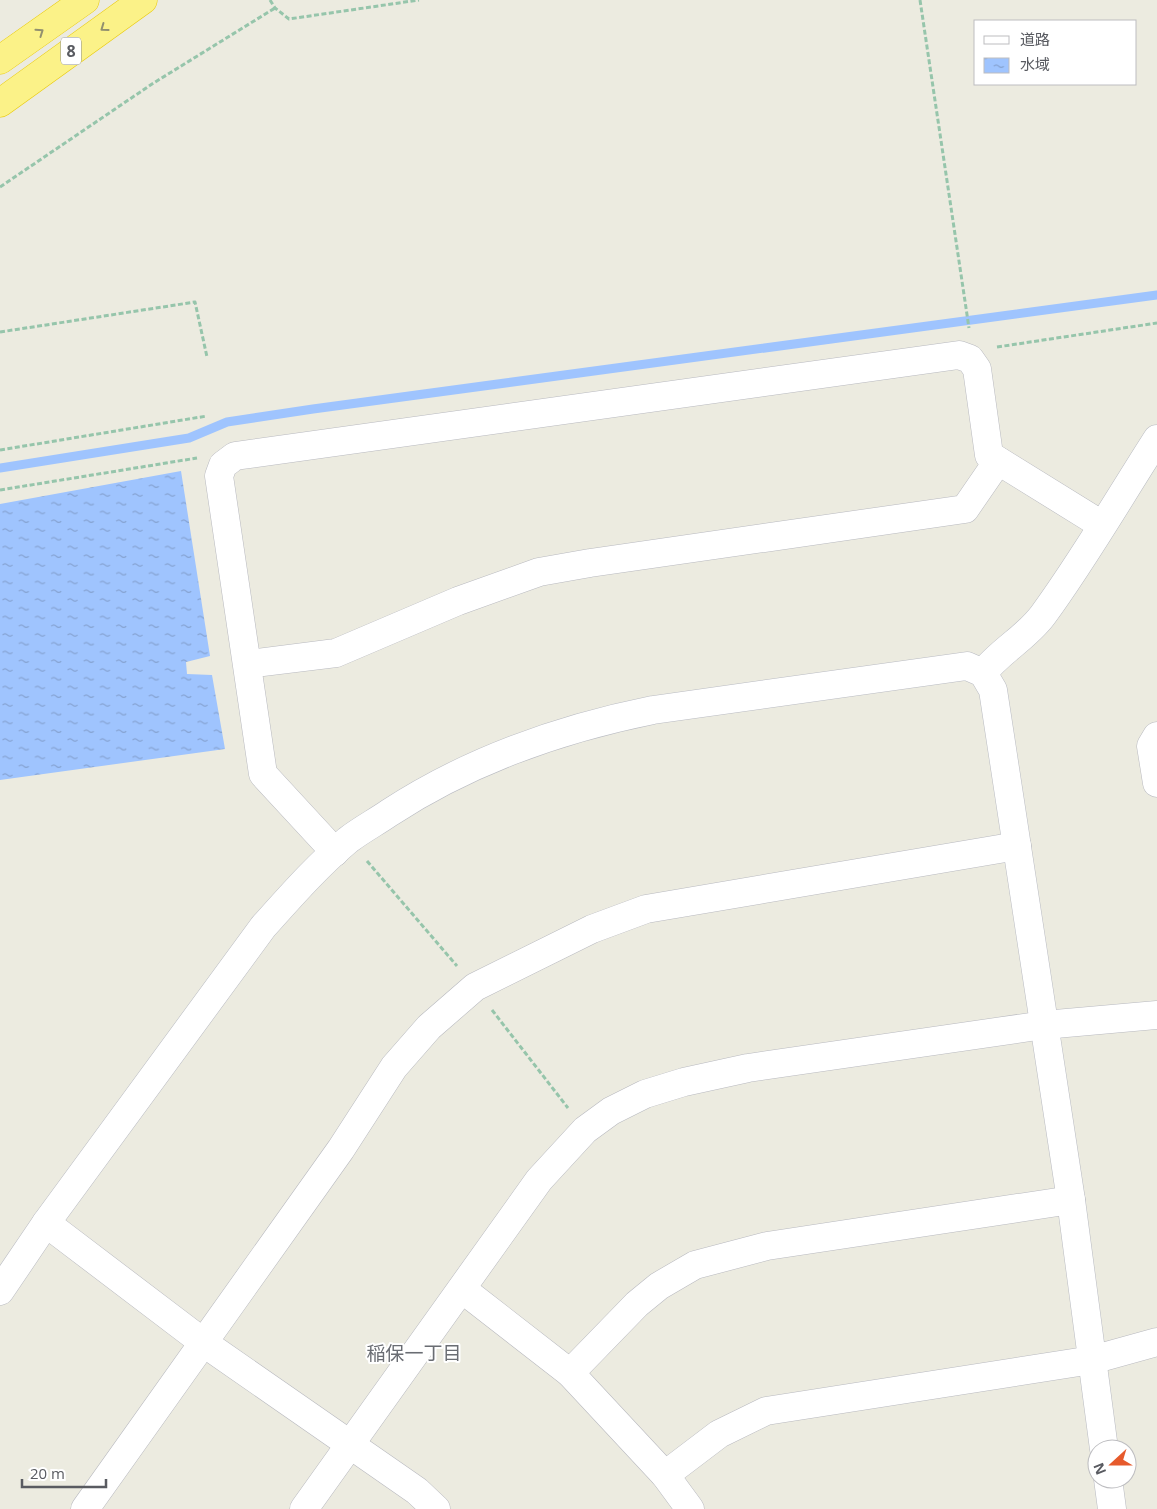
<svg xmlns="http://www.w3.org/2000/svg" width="1157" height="1509" font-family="'Open Sans','Noto Sans JP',sans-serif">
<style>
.water{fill:url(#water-ripples)}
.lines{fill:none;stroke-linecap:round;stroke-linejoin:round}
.stream{stroke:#9fc4fe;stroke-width:9}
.street-casing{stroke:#b8b9bf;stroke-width:29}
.secondary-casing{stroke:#b9bbc2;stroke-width:29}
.highway-casing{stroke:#e9c803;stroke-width:29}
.path{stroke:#96c5ab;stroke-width:3;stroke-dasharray:5 2.5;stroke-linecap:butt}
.street{stroke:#fff;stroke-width:28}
.secondary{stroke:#fff;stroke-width:28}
.highway{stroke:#fbf288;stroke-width:28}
.oneway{stroke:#92906f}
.labels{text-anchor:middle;stroke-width:4;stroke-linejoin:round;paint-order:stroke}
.shield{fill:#fff;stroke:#8b8c90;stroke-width:1}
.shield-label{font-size:16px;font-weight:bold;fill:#595b61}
.neighbourhood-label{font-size:19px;fill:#6a6d73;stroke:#fff}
</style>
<defs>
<pattern id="water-ripples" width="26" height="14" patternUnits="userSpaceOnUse" patternTransform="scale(1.25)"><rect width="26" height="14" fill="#9fc4fe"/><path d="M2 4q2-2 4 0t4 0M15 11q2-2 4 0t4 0" fill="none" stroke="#85a2d1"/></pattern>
</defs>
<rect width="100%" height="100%" fill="#ecebe0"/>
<polygon class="water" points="181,471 210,656 186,662 187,674 212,675 225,749 0,780 0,504"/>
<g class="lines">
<polyline class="stream" points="0,468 189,438 227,422 313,409 1157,295"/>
<g class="street-casing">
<g id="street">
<polyline points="248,664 336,653 458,601 539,572 590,563 965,509 998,461"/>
<polyline points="1157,736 1151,746 1157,783"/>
<polyline points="335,852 263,774 219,476 223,465 235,456 959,355 970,359 977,369 989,455 1102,525"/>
<polyline points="46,1223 204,1343 417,1491 436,1509"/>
<polyline points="462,1289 570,1373 665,1475 690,1509"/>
<polyline points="570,1373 637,1304 659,1286 695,1265 767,1246 1071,1200"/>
<polyline points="665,1475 719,1434 766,1411 1092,1360 1157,1342"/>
<polyline points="85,1509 341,1149 394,1067 429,1027 475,987 592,929 646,909 1017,846"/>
<polyline points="304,1509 539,1180 585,1130 611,1111 645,1094 684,1082 748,1068 1044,1025 1157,1015"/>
</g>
</g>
<g class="secondary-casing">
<g id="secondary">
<path d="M983 673C1000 651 1026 638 1043 615 1084 559 1119 498 1157 439"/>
<path d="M0 1291 46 1223 263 927C290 897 317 866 348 840 361 830 376 822 389 813 470 760 559 729 653 710L967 666 983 673 993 690 1071 1200 1104 1449"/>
<polyline points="1108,1479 1112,1509"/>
</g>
</g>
<g class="highway-casing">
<g id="highway">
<polyline points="0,60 85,0"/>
<polyline points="0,103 143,0"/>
</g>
</g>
<g class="path">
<polyline points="270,0 275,8 289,19 419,0"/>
<polyline points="920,0 969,328"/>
<polyline points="0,187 152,84 275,8"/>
<polyline points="0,332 195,302 207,357"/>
<polyline points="997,347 1157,323"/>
<polyline points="0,450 207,416"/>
<polyline points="0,490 197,458"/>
<polyline points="367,861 457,966"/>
<polyline points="492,1010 568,1108"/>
</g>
<use href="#street" class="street"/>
<use href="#secondary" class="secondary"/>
<use href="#highway" class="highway"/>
</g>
<defs><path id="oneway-chevron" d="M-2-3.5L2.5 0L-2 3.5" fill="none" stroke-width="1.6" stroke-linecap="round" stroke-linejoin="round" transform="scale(1.25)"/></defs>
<g class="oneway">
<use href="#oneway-chevron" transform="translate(104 28) rotate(144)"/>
<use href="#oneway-chevron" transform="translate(40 32) rotate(-35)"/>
</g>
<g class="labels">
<rect class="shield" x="61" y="37.5" width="20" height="27" rx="4"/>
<g class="shield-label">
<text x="71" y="57">8</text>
</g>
<g class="neighbourhood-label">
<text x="414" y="1360">稲保一丁目</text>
</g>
</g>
<rect x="974" y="20" width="162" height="65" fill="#ffffff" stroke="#bdbdc0"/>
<rect x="984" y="36" width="25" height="8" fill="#ffffff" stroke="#bdbdc0"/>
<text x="1020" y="45" font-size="15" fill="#595b61">道路</text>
<rect x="984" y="58" width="25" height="15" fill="url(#water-ripples)" stroke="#bdbdc0"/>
<text x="1020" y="70" font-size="15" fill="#595b61">水域</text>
<g transform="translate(1112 1464) rotate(249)"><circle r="24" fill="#ffffff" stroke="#bdbdc0"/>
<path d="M0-4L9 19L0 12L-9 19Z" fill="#e65a2c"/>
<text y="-8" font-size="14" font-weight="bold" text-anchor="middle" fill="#595b61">N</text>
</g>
<path d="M22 1479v8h84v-8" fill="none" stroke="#595b61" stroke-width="2.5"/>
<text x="30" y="1479" font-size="15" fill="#595b61" stroke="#ffffff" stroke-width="4" paint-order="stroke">20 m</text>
</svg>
